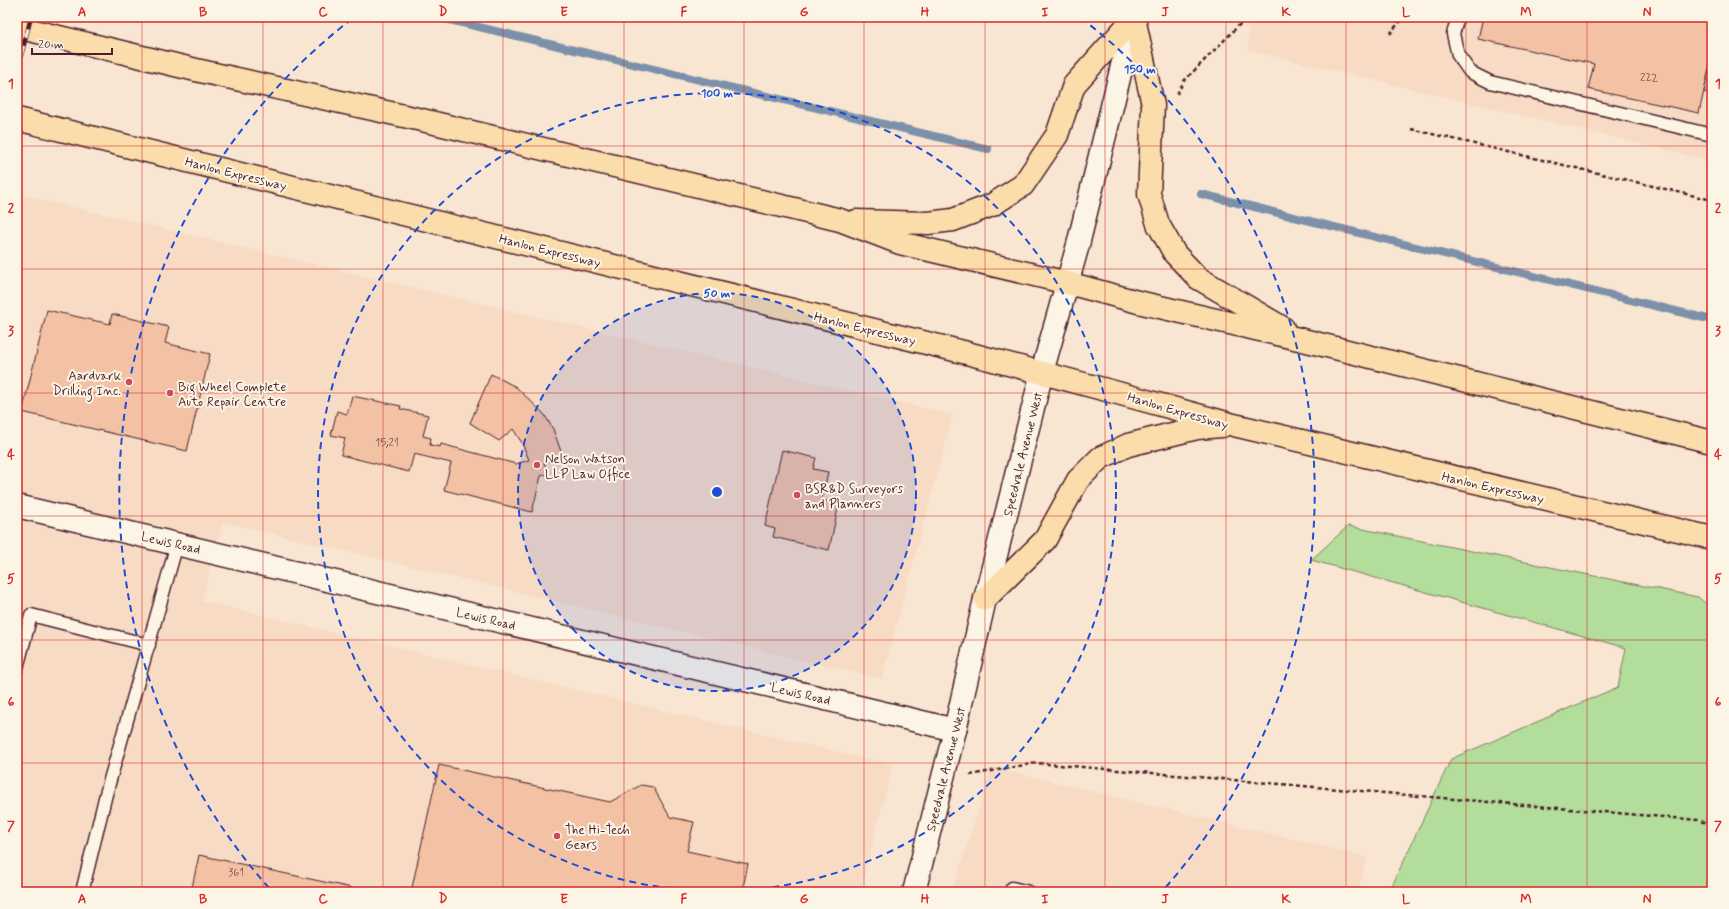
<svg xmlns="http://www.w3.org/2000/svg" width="1729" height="909" font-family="Mynerve,sans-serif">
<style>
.built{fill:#f7dbc4}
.green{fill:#b3dd9a;stroke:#7e7e62}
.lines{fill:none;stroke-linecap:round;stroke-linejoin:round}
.stream{stroke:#7b90a9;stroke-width:8}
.building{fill:#f3c2a4;stroke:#4a1f2b}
.service-casing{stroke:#4a1f2b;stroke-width:15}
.minor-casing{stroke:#4a1f2b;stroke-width:25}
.secondary-casing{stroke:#4a1f2b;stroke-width:25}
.trunk-casing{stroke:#4a1f2b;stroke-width:25}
.path{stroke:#4a1f2b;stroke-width:2.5;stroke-dasharray:4 3;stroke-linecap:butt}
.service{stroke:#fcf5e5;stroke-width:12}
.minor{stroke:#fcf5e5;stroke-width:22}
.secondary{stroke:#fcf5e5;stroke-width:22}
.trunk{stroke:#fbddab;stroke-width:22}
.rail-casing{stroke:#4a1f2b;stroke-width:4.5}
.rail{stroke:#fcf5e5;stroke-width:3;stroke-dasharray:9;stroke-linecap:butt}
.grid{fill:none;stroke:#d62828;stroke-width:1;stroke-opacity:0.55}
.ring{fill:none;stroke:#1d4ed8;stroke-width:2;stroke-dasharray:7 5}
.poi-dot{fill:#d1495b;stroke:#fcf5e5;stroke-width:1.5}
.labels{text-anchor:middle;stroke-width:4;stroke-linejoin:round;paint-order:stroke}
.number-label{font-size:11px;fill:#744849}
.street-label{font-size:13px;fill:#4a1f2b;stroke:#fcf5e5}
.poi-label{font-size:13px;fill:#4a1f2b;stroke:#fcf5e5;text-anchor:start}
.centre{fill:#1d4ed8;stroke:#fcf5e5;stroke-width:2}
.ring-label{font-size:12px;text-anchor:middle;font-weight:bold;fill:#1d4ed8;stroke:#fcf5e5;stroke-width:4;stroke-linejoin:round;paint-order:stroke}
.neatline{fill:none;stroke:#d62828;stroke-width:1.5}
.grid-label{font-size:13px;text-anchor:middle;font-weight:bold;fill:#d62828}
</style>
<rect width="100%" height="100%" fill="#f9e6d2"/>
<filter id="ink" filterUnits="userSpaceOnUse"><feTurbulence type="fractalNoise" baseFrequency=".025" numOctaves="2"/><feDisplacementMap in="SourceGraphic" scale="8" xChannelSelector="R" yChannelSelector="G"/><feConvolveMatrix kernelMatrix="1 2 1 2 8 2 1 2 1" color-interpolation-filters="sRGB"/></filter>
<g filter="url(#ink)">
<g class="built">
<polygon points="1250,17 1712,17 1712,161 1248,50"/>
<polygon points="17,194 953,415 882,679 223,522 202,601 893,765 860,892 17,892"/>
<polygon points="992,767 1367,857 1358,892 952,892"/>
</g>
<polygon class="green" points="1348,526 1698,597 1712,609 1712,859 1704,892 1392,892 1390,890 1451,759 1618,687 1626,648 1311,560"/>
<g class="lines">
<g class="stream">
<polyline points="437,17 988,149"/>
<polyline points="1201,194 1712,320"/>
</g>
</g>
<g class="building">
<polygon points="1483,17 1712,17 1712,56 1699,113 1588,89 1594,64 1478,39"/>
<polygon points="1712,56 1712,94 1704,92"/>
<polygon points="47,310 110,324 112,314 169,327 165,343 210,354 187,451 22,412"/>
<polygon points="491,374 516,387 544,414 553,429 563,457 544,463 548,474 541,476 532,512 444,490 451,463 414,454 409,472 341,455 345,438 331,435 337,411 347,414 352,396 401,406 400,409 428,415 423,436 431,438 430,445 440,447 441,444 516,464 529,460 522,443 513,429 499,441 470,423"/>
<polygon points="782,450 816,458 813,469 828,472 822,500 839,504 829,550 773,537 775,529 765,526"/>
<polygon points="439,765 610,802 641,785 653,787 670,817 694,822 687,851 748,864 742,892 411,892"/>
<polygon points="199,855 352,888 351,892 191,892"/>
</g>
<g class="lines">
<g class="service-casing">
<g id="service">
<polyline points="1458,17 1453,34 1458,55 1470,72 1490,82 1712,135"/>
<polyline points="17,668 31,615 149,645"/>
<polyline points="82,892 106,794 177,544"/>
<polyline points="1011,892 1012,888 1029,892"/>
</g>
</g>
<g class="minor-casing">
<polyline id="minor" points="17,506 955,730"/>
</g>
<g class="secondary-casing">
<polyline id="secondary" points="914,892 955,730 985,599 1042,372 1078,245 1134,17"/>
</g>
<g class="trunk-casing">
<g id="trunk">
<polyline points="1134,18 1153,105 1149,194 1158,224 1175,254 1198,278 1283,328"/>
<polyline points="17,27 196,70 422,120 840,220 900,243 1068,283 1138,302 1303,340 1712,442"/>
<polyline points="17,119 963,352 1114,392 1234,425 1712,538"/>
<polyline points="856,221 928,223 953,220 992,205 1023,185 1057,135 1074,85 1134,18"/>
<polyline points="985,599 1045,540 1078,480 1100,458 1128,445 1197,428 1222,426"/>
</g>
</g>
<g class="path">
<polyline points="1390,34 1403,17"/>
<polyline points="1177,94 1184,81 1247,17"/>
<polyline points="1411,129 1712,200"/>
<polyline points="970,775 1036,763 1698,820 1712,825"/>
</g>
<use href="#service" class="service"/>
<use href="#minor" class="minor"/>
<use href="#secondary" class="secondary"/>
<use href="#trunk" class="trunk"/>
<g class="rail-casing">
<polyline id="rail" points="17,72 31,17"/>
</g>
<use href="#rail" class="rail"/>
</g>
</g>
<path class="grid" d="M142 17V892M263 17V892M383 17V892M503 17V892M624 17V892M744 17V892M864 17V892M985 17V892M1105 17V892M1226 17V892M1346 17V892M1466 17V892M1587 17V892M17 146H1712M17 269H1712M17 393H1712M17 516H1712M17 640H1712M17 763H1712"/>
<circle cx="717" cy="492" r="199" fill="#1d4ed8" fill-opacity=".12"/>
<g class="ring">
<circle cx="717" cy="492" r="199"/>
<circle cx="717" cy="492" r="399"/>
<path d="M269 888A598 598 0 0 1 353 18M1081 18A598 598 0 0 1 1165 888"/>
</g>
<g class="poi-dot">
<circle cx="129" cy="382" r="4"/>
<circle cx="170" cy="393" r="4"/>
<circle cx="537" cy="465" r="4"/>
<circle cx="797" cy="495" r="4"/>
<circle cx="557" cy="836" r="4"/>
</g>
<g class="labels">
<g class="number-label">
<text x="1649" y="81">222</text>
<text x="387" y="446">15;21</text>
<text x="236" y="876">361</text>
</g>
<g class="street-label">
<text transform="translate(236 173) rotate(14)" y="5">Hanlon Expressway</text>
<text transform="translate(550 250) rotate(14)" y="5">Hanlon Expressway</text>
<text transform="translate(865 328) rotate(14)" y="5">Hanlon Expressway</text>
<text transform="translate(1178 410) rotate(16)" y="5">Hanlon Expressway</text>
<text transform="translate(1022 454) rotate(-76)" y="5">Speedvale Avenue West</text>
<text transform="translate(1493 487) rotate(13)" y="5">Hanlon Expressway</text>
<text transform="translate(171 542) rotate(13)" y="5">Lewis Road</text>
<text transform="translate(486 618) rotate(13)" y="5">Lewis Road</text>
<text transform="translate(801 693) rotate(13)" y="5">Lewis Road</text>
<text transform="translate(945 769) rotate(-76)" y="5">Speedvale Avenue West</text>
</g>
<g class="poi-label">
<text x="121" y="380" text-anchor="end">Aardvark<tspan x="121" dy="15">Drilling Inc.</tspan></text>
<text x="178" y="391">Big Wheel Complete<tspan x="178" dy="15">Auto Repair Centre</tspan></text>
<text x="545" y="463">Nelson Watson<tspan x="545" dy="15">LLP Law Office</tspan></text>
<text x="805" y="493">BSR&amp;D Surveyors<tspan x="805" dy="15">and Planners</tspan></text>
<text x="565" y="834">The Hi-Tech<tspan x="565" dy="15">Gears</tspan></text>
</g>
</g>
<circle cx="717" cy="492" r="6" class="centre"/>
<g class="ring-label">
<text x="1140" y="73">150 m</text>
<text x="717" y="97">100 m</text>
<text x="717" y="297">50 m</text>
</g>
<rect width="1729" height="909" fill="none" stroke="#fcf5e5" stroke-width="44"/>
<path d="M32 48v6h80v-6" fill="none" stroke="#4a1f2b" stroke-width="2"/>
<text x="38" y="48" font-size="12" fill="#4a1f2b" stroke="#fcf5e5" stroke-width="3" paint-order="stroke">20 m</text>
<rect x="22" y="22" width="1685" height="865" class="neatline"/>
<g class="grid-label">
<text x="82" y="16">A</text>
<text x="203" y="16">B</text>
<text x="323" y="16">C</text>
<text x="443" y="16">D</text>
<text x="564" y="16">E</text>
<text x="684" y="16">F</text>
<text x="804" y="16">G</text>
<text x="925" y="16">H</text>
<text x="1045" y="16">I</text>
<text x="1165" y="16">J</text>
<text x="1286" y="16">K</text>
<text x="1406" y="16">L</text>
<text x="1526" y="16">M</text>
<text x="1647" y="16">N</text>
<text x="11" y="88">1</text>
<text x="1718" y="88">1</text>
<text x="11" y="212">2</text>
<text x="1718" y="212">2</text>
<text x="11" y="335">3</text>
<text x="1718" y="335">3</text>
<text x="11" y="459">4</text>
<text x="1718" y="459">4</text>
<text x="11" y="583">5</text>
<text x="1718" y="583">5</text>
<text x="11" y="706">6</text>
<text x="1718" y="706">6</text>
<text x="11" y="830">7</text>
<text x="1718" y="830">7</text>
<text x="82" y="903">A</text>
<text x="203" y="903">B</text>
<text x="323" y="903">C</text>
<text x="443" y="903">D</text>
<text x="564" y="903">E</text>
<text x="684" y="903">F</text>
<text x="804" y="903">G</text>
<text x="925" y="903">H</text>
<text x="1045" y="903">I</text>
<text x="1165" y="903">J</text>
<text x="1286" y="903">K</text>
<text x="1406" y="903">L</text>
<text x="1526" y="903">M</text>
<text x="1647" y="903">N</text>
</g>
</svg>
